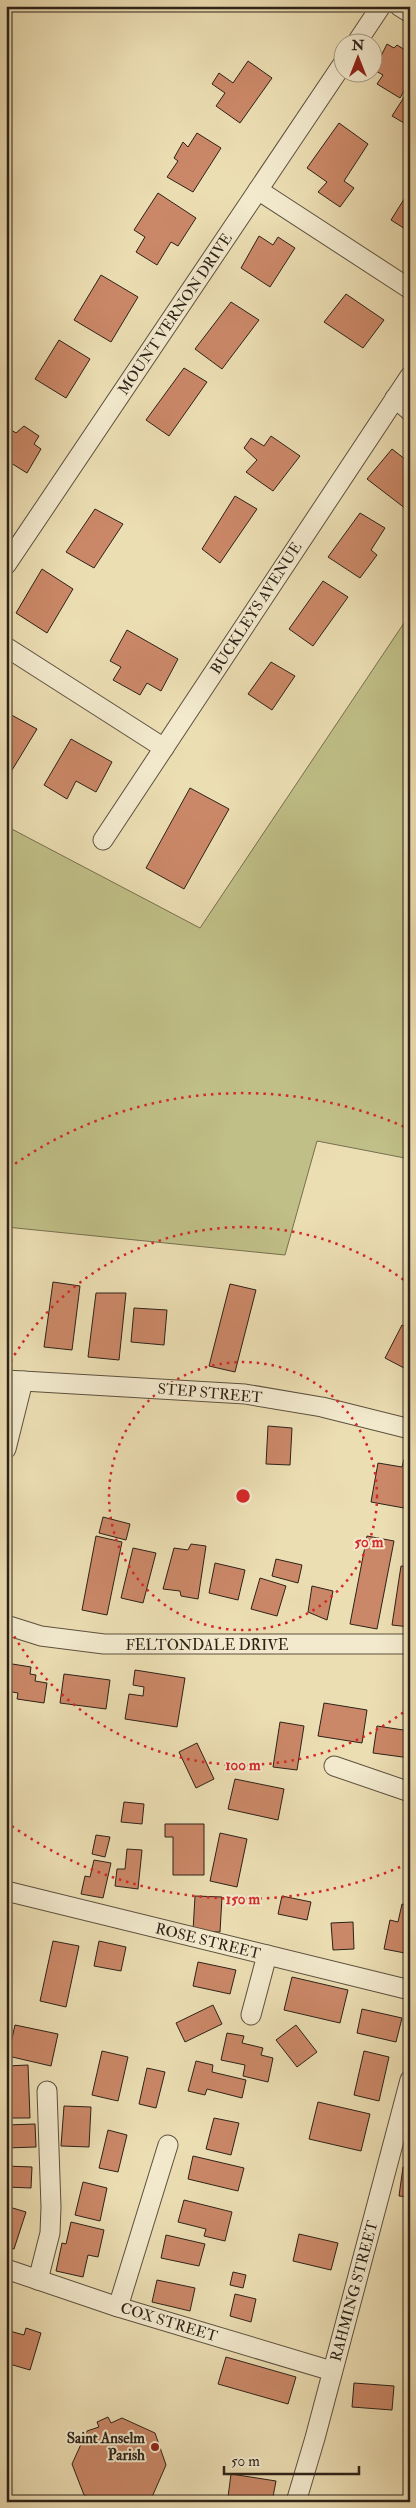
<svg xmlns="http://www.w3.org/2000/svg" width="416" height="2508" font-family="'IM FELL Double Pica',serif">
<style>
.green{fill:#c0bf87;stroke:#767050}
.building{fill:#cb8868;stroke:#2c2218}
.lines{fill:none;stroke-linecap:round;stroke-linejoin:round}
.street-casing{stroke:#5c513f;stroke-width:21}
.street{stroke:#f3eace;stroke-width:19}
.ring{fill:none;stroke:#d62828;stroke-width:2.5;stroke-dasharray:2.5 5}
.poi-dot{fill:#8f2418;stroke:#f3eace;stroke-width:2}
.labels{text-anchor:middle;stroke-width:4;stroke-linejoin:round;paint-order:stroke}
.street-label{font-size:15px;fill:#2c2218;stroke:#f3eace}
.poi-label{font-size:15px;font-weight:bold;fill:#2c2218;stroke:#f3eace;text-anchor:end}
.centre{fill:#d62828;stroke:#f3eace;stroke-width:2.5}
.ring-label{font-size:15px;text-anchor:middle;font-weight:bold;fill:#d62828;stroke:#f3eace;stroke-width:4;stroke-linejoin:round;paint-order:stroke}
</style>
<rect width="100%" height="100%" fill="#ecdeb3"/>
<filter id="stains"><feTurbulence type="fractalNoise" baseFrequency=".004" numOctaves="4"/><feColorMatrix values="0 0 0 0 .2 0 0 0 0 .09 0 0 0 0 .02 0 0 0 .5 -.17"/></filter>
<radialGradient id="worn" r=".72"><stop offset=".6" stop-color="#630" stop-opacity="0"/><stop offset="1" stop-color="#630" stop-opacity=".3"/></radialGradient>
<polygon class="green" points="410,614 410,1159 317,1141 285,1255 6,1227 6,826 200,928"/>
<g class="building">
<polygon points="387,44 394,48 397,45 410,53 410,114 404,123 392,116 408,91 405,89 400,98 377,84 383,75 374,70"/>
<polygon points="248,61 272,78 240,123 216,106 225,93 212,84 219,73 233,83"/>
<polygon points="339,123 368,144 344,181 354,188 340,207 318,192 327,182 307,168"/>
<polygon points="197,133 221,148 193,192 167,177 178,161 174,158 183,142 188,147"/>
<polygon points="158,193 196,218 178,246 171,242 157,265 136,252 145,237 134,230"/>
<polygon points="406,196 410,198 410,232 391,220"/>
<polygon points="259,236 273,245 278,237 295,248 270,287 241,268"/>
<polygon points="101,275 138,297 111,342 74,320"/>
<polygon points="346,294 384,320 363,348 324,322"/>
<polygon points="231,302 259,320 222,369 195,349"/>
<polygon points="59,340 90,359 66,398 35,379"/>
<polygon points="184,368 207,382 169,436 146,420"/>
<polygon points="24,426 39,436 34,444 41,449 27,473 6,460 6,427 16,433"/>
<polygon points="271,436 300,456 273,491 246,472 257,460 244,448 251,438 264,446"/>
<polygon points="392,449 410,463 410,512 367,479"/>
<polygon points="235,496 257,509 220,563 202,549"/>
<polygon points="95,509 123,524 94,568 66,552"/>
<polygon points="360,513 385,528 371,550 377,555 360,578 328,557"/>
<polygon points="42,569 73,589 47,633 16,613"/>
<polygon points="323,581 348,597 313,646 289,629"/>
<polygon points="127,630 178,659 161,691 147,683 140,695 113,680 121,667 110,661"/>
<polygon points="271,662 295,676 272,710 248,694"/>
<polygon points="6,712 37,729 6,780"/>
<polygon points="71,739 112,762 96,792 76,781 67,799 44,785"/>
<polygon points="190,788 229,809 184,889 146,868"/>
<polygon points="53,1282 80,1286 72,1350 44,1347"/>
<polygon points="230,1284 256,1290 235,1372 209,1366"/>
<polygon points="96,1293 126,1293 119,1360 88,1357"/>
<polygon points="134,1308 167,1310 164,1345 131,1342"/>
<polygon points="402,1325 410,1329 410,1361 406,1369 385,1358"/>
<polygon points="268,1426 292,1428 290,1465 266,1464"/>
<polygon points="404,1459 410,1460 404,1508 371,1502 378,1463 402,1467"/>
<polygon points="103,1517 130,1524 126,1540 99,1533"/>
<polygon points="96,1536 122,1542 107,1615 82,1610"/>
<polygon points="367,1536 394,1541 377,1629 350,1624"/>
<polygon points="191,1544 206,1546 198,1599 181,1596 180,1591 163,1589 174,1548 188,1550"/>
<polygon points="133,1548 156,1553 143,1603 121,1598"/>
<polygon points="276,1559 302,1565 298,1583 272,1576"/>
<polygon points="215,1563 245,1570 238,1600 209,1593"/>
<polygon points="401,1566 410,1567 410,1627 392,1625"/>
<polygon points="260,1578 286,1586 277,1616 251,1609"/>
<polygon points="312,1586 333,1591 327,1620 308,1612"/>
<polygon points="6,1663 31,1667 30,1674 36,1675 35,1681 47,1683 44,1703 17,1699 18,1693 6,1691"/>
<polygon points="135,1670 185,1678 177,1727 125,1719 129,1694 143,1696 144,1687 133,1685"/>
<polygon points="64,1674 110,1680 106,1709 60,1703"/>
<polygon points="324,1703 367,1710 362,1743 318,1736"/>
<polygon points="280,1722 304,1726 297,1770 273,1767"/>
<polygon points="377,1726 410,1731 410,1758 373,1753"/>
<polygon points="197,1743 214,1779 196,1788 179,1752"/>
<polygon points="235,1779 284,1789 278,1820 228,1809"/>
<polygon points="124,1802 144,1804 142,1824 121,1822"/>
<polygon points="165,1824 204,1824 204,1875 173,1875 173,1837 165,1837"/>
<polygon points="220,1833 247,1839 237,1887 210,1881"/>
<polygon points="96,1835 110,1837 105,1857 92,1854"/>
<polygon points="127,1849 142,1850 138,1889 115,1886 117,1869 125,1869"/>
<polygon points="94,1860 111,1863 103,1898 81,1894 85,1876 90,1877"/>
<polygon points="195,1896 222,1897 220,1932 193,1931"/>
<polygon points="282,1896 311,1902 307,1920 278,1914"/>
<polygon points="402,1904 410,1906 410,1954 384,1949 390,1920 398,1922"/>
<polygon points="353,1922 354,1949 333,1950 331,1923"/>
<polygon points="53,1941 79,1946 66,2007 40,2001"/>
<polygon points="99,1941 126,1947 121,1971 94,1966"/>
<polygon points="198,1962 236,1970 230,1994 193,1986"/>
<polygon points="292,1977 348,1990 340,2023 284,2010"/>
<polygon points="213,2005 222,2024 185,2042 176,2023"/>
<polygon points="362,2009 402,2018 396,2042 357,2033"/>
<polygon points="15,2025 58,2034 51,2066 8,2056"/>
<polygon points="296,2025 317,2052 297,2067 276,2040"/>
<polygon points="227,2033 244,2036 242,2043 263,2048 261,2055 273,2058 268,2082 243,2076 245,2065 221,2060"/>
<polygon points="102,2051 128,2057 118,2101 92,2095"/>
<polygon points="364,2051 389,2057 379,2101 354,2095"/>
<polygon points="196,2061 213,2065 212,2072 246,2080 242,2098 207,2089 205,2095 188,2091"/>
<polygon points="28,2065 30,2118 6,2118 6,2066"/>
<polygon points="147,2068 165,2072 156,2108 139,2104"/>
<polygon points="318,2102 370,2114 361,2151 309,2139"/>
<polygon points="64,2106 91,2107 89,2147 61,2146"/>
<polygon points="214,2118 239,2123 231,2155 206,2149"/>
<polygon points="35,2124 36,2147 6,2148 6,2125"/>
<polygon points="108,2130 127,2135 118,2172 99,2168"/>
<polygon points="193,2156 244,2168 238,2191 188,2179"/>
<polygon points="6,2166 32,2167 31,2188 6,2187"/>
<polygon points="403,2167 410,2168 410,2197 399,2196"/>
<polygon points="83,2182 107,2188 100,2221 75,2215"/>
<polygon points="184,2200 232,2212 225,2241 204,2236 206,2229 178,2222"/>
<polygon points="6,2206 26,2212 14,2249 6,2247"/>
<polygon points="71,2222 104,2230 98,2257 88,2255 83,2277 56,2271 62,2243 66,2244"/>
<polygon points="299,2234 338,2243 331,2270 293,2261"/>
<polygon points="166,2235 205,2244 199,2266 161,2258"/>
<polygon points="233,2272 246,2275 243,2288 230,2285"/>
<polygon points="157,2280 195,2288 190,2311 152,2302"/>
<polygon points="235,2294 256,2299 251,2322 230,2316"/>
<polygon points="26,2328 41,2333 30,2370 6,2363 6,2330 24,2335"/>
<polygon points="226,2357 296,2377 288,2404 218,2384"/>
<polygon points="354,2383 394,2386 392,2410 352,2407"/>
<polygon points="108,2417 111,2423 122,2418 155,2433 166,2465 152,2497 140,2502 98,2502 84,2495 72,2464 87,2431 99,2427 97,2422"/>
<polygon points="231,2474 276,2481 272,2502 228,2497"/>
</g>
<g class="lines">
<g class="street-casing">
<g id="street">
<polyline points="399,6 410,13"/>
<polyline points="357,42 381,6"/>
<polyline points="258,190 410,289"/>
<polyline points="395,398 410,411"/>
<polyline points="6,565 344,62"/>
<polyline points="6,647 164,748"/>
<polyline points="103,840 410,376"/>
<polyline points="6,1380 245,1394 322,1407 410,1429"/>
<polyline points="6,1449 23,1381"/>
<polyline points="6,1625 41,1636 104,1644 410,1644"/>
<polyline points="334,1766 410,1792"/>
<polyline points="6,1891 410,1990"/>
<polyline points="251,2015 267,1955"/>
<polyline points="6,2269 118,2307 332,2371"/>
<polyline points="38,2280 50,2233 51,2207 47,2091"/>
<polyline points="118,2307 168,2145"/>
<polyline points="296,2502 315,2438 410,2080"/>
</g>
</g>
<use href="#street" class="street"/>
</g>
<g class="ring">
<circle cx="243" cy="1496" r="134"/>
<path d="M409 1708A269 269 0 0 1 7 1624M7 1368A269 269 0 0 1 409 1284"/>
<path d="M407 1864A403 403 0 0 1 9 1824M9 1168A403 403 0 0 1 407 1128"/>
</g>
<circle class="poi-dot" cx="155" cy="2447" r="5"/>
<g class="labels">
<g class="street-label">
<text transform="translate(175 314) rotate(-56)" y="5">MOUNT VERNON DRIVE</text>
<text transform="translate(256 608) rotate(-57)" y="5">BUCKLEYS AVENUE</text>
<text transform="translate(210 1393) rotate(5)" y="5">STEP STREET</text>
<text x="207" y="1650">FELTONDALE DRIVE</text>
<text transform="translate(208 1941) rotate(14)" y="5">ROSE STREET</text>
<text transform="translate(354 2291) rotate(-75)" y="5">RAHMING STREET</text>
<text transform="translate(169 2322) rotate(17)" y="5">COX STREET</text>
</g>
<g class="poi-label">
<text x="145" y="2443">Saint Anselm<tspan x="145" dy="17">Parish</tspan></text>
</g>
</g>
<circle cx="243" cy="1496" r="8" class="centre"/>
<g class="ring-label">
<text x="369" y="1547">50 m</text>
<text x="243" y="1770">100 m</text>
<text x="243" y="1904">150 m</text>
</g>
<rect width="416" height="2508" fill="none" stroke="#ecdeb3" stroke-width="25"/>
<rect x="8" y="8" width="401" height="2493" fill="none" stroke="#2c2218" stroke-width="2.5"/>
<rect x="12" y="12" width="391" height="2483" fill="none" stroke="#2c2218"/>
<g transform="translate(358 58)"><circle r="24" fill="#f3eace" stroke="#a39a85"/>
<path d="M0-4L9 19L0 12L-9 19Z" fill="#8f2418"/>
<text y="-8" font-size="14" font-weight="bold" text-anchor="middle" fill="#2c2218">N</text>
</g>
<path d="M224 2466v8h135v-8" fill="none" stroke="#2c2218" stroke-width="2.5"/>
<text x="231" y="2466" font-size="15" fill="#2c2218" stroke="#f3eace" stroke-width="4" paint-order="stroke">50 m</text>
<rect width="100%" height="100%" filter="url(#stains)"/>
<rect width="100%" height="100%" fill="url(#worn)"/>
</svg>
